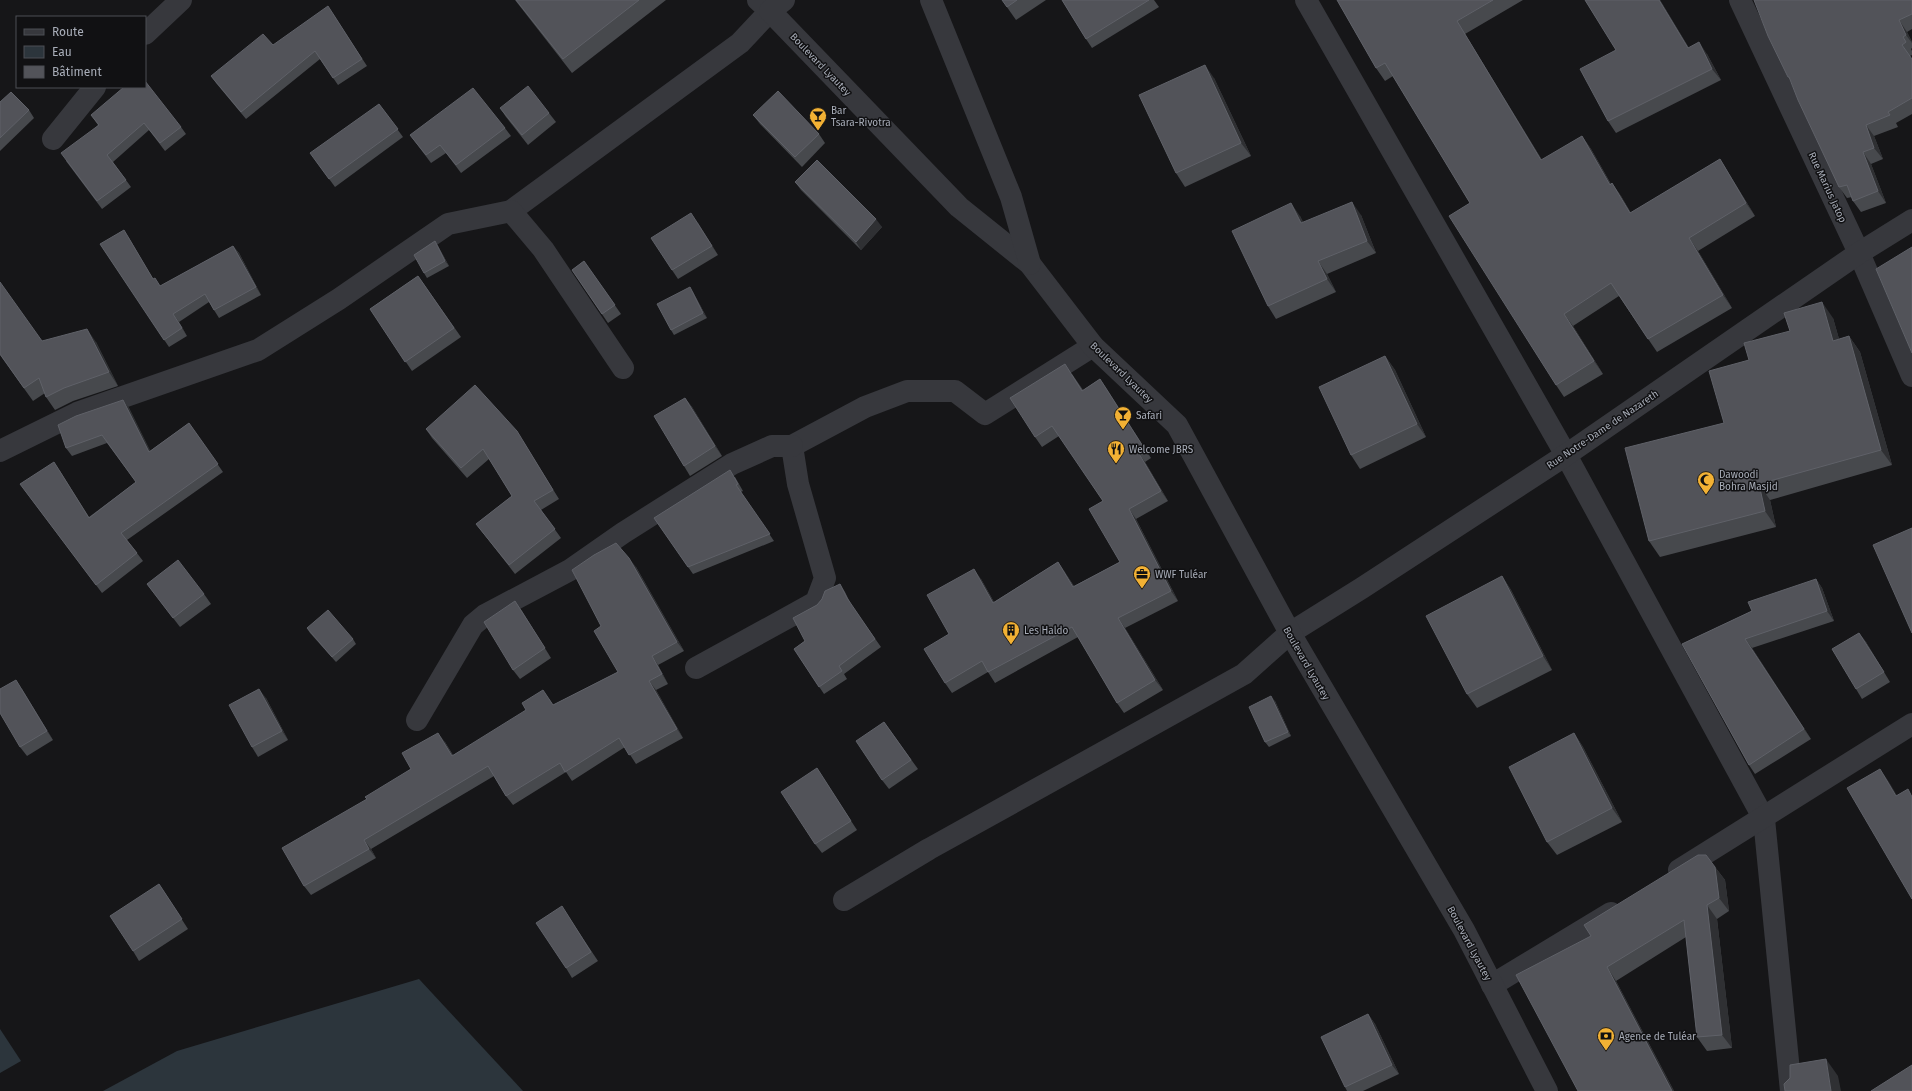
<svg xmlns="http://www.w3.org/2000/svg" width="1912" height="1091" font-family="'Fira Sans',sans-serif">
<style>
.water{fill:#2c353c}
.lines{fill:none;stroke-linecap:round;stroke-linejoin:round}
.minor{stroke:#37383d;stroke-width:22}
.tertiary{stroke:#37383d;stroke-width:22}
.wall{fill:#47494d}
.shaded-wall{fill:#2f3033}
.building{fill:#525359;stroke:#5f6168}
.labels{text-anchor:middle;stroke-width:3;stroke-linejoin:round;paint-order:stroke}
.street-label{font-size:10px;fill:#a8adb8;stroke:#111113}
.poi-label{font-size:10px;fill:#a8adb8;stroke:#111113;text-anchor:start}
</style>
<rect width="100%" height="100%" fill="#161618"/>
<g class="water">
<polygon points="419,979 523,1091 103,1091 177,1051"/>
<polygon points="0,1029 21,1061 0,1073"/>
</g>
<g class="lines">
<g class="minor">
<polyline points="1306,0 1566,455 1764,819 1791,1091"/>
<polyline points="1740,0 1859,253 1912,376"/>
<polyline points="145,34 181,0"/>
<polyline points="53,139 95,87"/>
<polyline points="511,211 740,43 770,11 758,0"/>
<polyline points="0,451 77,413 258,350 339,299 448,224 511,211 543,249 623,368"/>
<polyline points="696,668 816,602 825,578 798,484 792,446 865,407 907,391 955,391 985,414 1093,346"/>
<polyline points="417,720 473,625 485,615 570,570 623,533 732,464 772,446 792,446"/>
<polyline points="1679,870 1912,724"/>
<polyline points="844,900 929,849 1244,674 1290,633 1362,588 1566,455 1859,253 1912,220"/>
<polyline points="1492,985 1611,913"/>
</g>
<g class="tertiary">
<polyline points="784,0 770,11 959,207 1030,264 1093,346 1177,425 1290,633 1464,930 1547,1091"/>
<polyline points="931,0 1011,197 1030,264"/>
</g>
</g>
<g class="wall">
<polygon points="515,0 666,0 572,73"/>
<polygon points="1002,0 1046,0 1016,20"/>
<polygon points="1062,0 1154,0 1159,7 1092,48 1086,39"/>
<polygon points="1337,0 1523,0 1465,34 1542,160 1582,136 1591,149 1611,184 1612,183 1621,196 1631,213 1720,159 1728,172 1755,216 1698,251 1732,308 1657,352 1619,296 1573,326 1603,374 1564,397 1556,385 1470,203 1393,76 1385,81 1376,68"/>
<polygon points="1585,0 1660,0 1689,48 1707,54 1721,80 1616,133 1608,121 1616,50"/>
<polygon points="1912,0 1912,29 1907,32 1912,42 1912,48 1911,49 1912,51 1912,55 1910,56 1912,59 1912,114 1896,123 1898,127 1874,136 1883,159 1871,164 1886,203 1861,212 1853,201 1852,197 1847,198 1839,187 1792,83 1788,77"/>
<polygon points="333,14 367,66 338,85 320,59 246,119 216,83 211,76 273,45"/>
<polygon points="1214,78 1251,156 1185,187 1176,173"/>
<polygon points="0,102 29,110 34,118 0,151"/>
<polygon points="379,104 403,137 335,187 316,161"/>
<polygon points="500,108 549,113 556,122 528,145 506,117"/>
<polygon points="91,115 181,127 186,134 165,151 149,130 113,162 131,187 102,209 66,161 98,125"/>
<polygon points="753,115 819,134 825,143 802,167 760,124"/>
<polygon points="505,128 511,136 461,173 446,153 431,163 410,135"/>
<polygon points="795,182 882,227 861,250 801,190"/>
<polygon points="1361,215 1376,253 1327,274 1336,292 1276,319 1268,306 1300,216 1303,222"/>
<polygon points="698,223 718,255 678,279 672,270"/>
<polygon points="129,238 153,279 160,286 233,246 239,253 261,295 219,318 209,302 179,322 187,336 169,347 100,244"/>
<polygon points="438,246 449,266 427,278 424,273"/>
<polygon points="584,261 621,314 608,323 572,270"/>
<polygon points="418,276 461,337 412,371 370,309"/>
<polygon points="690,287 693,292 707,318 674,335 671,330"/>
<polygon points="1833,318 1839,339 1849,336 1860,352 1892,465 1770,500 1776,527 1660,557 1649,541 1724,423 1790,331"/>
<polygon points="42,341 96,342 118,386 73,401 55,410 46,397 45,393 33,401 0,355"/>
<polygon points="1385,356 1395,370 1426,437 1360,469 1351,455"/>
<polygon points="1072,374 1083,390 1100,379 1151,458 1145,462 1168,501 1136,519 1178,601 1125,628 1163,690 1124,713 1117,703 1078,637 995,683 988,672 952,693 945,683 949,634 981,579 994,602 1058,562 1074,586 1120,562 1103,501 1059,436 1042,447 1035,437"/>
<polygon points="685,398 692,407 722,456 690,476 684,466"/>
<polygon points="123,400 129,408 150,451 189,423 223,472 127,540 143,561 102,593 20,484 60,471 89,517 136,482 107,443 72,456 66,448"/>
<polygon points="426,429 523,441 559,499 541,510 561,538 515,574 483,533 476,524 512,496 489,459 467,478 432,438"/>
<polygon points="735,477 743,491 741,492 774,541 693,574 654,518"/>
<polygon points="636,567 684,651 658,665 668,684 656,690 683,738 636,764 625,747 572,781 566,772 513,805 506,796 494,776 371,849 376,858 311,895 304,886 367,799 411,769 445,742 453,755 549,699 553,705 618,672 601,626"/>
<polygon points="1502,576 1511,590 1552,670 1477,708 1467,694"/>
<polygon points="1816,579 1822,588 1834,621 1752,648 1811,739 1755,774 1749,765 1682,644 1752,611"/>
<polygon points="147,584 204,594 211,604 180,627"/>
<polygon points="840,584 845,592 852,606 881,647 844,674 847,679 824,694 794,649 805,641 817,605"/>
<polygon points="515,601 522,611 551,658 520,679 513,670"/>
<polygon points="307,628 353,639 356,644 336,662 310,633"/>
<polygon points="1859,633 1866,642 1890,682 1862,699 1856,689"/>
<polygon points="22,689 53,740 27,756 20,747"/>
<polygon points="266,698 288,740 258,757 252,747"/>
<polygon points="1275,701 1291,736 1269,747 1265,742"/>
<polygon points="884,722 918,769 889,789 882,780"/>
<polygon points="1574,733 1583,747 1622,822 1557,855 1547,842"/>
<polygon points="823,778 857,830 822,853 815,844"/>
<polygon points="1715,867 1725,880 1729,911 1717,919 1732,1048 1707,1051 1697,1037 1686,937 1616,981 1674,1091 1578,1091 1591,936"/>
<polygon points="159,884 188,929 139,961 133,951"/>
<polygon points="568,916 598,961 572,978 566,968"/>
<polygon points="1368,1014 1375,1024 1399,1074 1363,1091 1347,1091 1345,1087"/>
</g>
<g class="shaded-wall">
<polygon points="1659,0 1660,0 1696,60 1688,48"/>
<polygon points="1899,20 1907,32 1912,42 1912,43 1906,35"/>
<polygon points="1457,21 1465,34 1550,173 1541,160"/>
<polygon points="1699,42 1707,54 1721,80 1712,69"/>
<polygon points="1205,65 1214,78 1251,156 1241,143"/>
<polygon points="1866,125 1874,136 1883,159 1874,148"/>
<polygon points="1582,136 1591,149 1618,197 1610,185"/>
<polygon points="1863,152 1871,164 1886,203 1878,191"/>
<polygon points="1720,159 1728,172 1755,216 1746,203"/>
<polygon points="1612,183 1621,196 1638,226 1630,213"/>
<polygon points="1352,202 1361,215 1376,253 1367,241"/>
<polygon points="1291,203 1300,216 1310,236 1301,223"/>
<polygon points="691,213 698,223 718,255 712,246"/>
<polygon points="876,219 882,227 861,250 856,242"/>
<polygon points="124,230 129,238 158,287 153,279"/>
<polygon points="1689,238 1698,251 1732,308 1723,295"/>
<polygon points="435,241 438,246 449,266 445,261"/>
<polygon points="233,246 239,253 261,295 256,287"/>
<polygon points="1318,261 1327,274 1336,292 1327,279"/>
<polygon points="690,287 693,292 707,318 703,313"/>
<polygon points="1822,302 1833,318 1844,356 1833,341"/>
<polygon points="173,314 179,322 187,336 182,328"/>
<polygon points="1564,314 1573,326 1603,374 1594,361"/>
<polygon points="87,329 96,342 118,386 109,372"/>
<polygon points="1849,336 1860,352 1892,465 1881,450"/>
<polygon points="1385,356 1395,370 1426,437 1417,424"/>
<polygon points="1100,379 1107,389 1151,458 1144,448"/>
<polygon points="685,398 692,407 722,456 715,446"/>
<polygon points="123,400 129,408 155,460 149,452"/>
<polygon points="1138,452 1145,462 1168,501 1161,491"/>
<polygon points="54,462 60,471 94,526"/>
<polygon points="1759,484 1770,500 1776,527 1765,511"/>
<polygon points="1129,509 1136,519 1178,601 1171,591"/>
<polygon points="629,558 636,567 684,651 677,642"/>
<polygon points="1058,562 1065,572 1080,597 1073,587"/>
<polygon points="974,569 981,579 1000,613 993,603"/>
<polygon points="1502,576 1511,590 1552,670 1543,656"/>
<polygon points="1816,579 1822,588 1834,621 1827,611"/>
<polygon points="515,601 522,611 551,658 545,648"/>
<polygon points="1118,618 1125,628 1163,690 1155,680"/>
<polygon points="1859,633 1866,642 1890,682 1884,672"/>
<polygon points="1745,639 1752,648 1811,739 1804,729"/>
<polygon points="652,656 658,665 668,684 662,674"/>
<polygon points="16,680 22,689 53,740 47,731"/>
<polygon points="649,681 656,690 683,738 677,729"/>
<polygon points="259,689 266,698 288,740 282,731"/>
<polygon points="1271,696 1275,701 1291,736 1288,732"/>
<polygon points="438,733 445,742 458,765 452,756"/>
<polygon points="1574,733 1583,747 1622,822 1612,808"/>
<polygon points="1880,769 1889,782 1905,809 1896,796"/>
<polygon points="364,840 371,849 376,858 369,849"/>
<polygon points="1715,867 1725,880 1729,911 1719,898"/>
<polygon points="1707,905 1717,919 1732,1048 1722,1035"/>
<polygon points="1607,967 1616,981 1674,1091 1672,1091"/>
<polygon points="1368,1014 1375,1024 1399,1074 1392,1065"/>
<polygon points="1826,1059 1838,1076 1841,1091 1831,1091"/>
</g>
<g class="building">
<polygon points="516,0 639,0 563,59"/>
<polygon points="1002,0 1017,0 1007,7"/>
<polygon points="1062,0 1149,0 1086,39"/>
<polygon points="1337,0 1493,0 1457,21 1541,160 1582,136 1610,185 1612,183 1630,213 1720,159 1746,203 1689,238 1723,295 1648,339 1611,283 1564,314 1594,361 1556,385 1449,216 1470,203 1385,63 1376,68"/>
<polygon points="1585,0 1659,0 1688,48 1699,42 1712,69 1608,121 1580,69 1616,50"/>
<polygon points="1754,0 1912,0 1912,14 1899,20 1906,35 1903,37 1906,42 1902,45 1912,59 1912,98 1888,112 1890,115 1866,125 1874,148 1863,152 1878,191 1853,201 1847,185 1839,187 1798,100 1789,77 1788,77 1768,36"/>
<polygon points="328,6 362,59 333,78 315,51 241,112 211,76 263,34 273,45"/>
<polygon points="1205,65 1241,143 1176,173 1139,95"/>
<polygon points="145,81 181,127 160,143 144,123 107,155 126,180 97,201 61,153 99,125 91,115 124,87 145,87"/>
<polygon points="528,86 549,113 522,135 500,108"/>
<polygon points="473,88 505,128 456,165 440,145 426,155 410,135"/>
<polygon points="778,91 819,134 795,157 753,115"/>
<polygon points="11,92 29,110 0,138 0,102"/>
<polygon points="379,104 398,129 329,179 310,153"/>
<polygon points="817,160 876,219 856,242 795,182"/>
<polygon points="1352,202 1367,241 1318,261 1327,279 1268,306 1232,231 1291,203 1301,223"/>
<polygon points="691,213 712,246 672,270 651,238"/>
<polygon points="124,230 153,279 155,278 160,286 233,246 256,287 214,310 205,294 173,314 182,328 164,340 100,244"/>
<polygon points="435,241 445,261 424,273 414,255"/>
<polygon points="1912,247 1912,353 1876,269"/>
<polygon points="584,261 615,305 602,314 572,270"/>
<polygon points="418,276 454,328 405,362 370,309"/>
<polygon points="0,282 42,341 87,329 109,372 64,388 46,397 39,378 24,388 0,354"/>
<polygon points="690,287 703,313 671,330 657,304"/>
<polygon points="1822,302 1833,341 1849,336 1881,450 1759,484 1765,511 1649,541 1625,448 1724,423 1709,371 1749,360 1744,343 1790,331 1784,313"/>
<polygon points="1385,356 1417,424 1351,455 1319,387"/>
<polygon points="1065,364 1082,391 1100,379 1144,448 1138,452 1161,491 1129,509 1171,591 1118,618 1155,680 1117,703 1072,627 988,672 982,661 945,683 924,649 949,634 927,595 974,569 993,603 1058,562 1073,587 1120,562 1089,509 1103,501 1052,426 1035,437 1010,398"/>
<polygon points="475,385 517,431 553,490 534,501 555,529 509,565 476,524 512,496 483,449 461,468 426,429"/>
<polygon points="685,398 715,446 684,466 654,416"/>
<polygon points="123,400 149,452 189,423 218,464 121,533 137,553 96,585 20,484 54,462 89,518 136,482 102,435 66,448 58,425 76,416"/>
<polygon points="730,470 738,484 736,485 770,534 688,567 654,518"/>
<polygon points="1912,528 1912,633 1873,545"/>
<polygon points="616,543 629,558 677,642 652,656 662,674 649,681 677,729 629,755 619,738 565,772 560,763 506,796 488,766 364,840 369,849 304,886 282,848 367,799 365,797 411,769 402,753 438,733 452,756 526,710 522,703 543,690 553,705 618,672 594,631 601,626 572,570 594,555"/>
<polygon points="178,560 204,594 173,618 147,584"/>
<polygon points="1502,576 1543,656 1467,694 1426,616"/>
<polygon points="1816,579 1827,611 1745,639 1804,729 1749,765 1682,644 1752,611 1748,602"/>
<polygon points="840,584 847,598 875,639 839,666 842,671 819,687 794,649 805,641 793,618 817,605 822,599 825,591"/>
<polygon points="515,601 545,648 513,670 484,622"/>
<polygon points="328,610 353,639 332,657 307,628"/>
<polygon points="1859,633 1884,672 1856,689 1832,649"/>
<polygon points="16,680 47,731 20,747 0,713 0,689"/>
<polygon points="259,689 282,731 252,747 229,705"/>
<polygon points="1271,696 1288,732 1265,742 1249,707"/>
<polygon points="884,722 911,760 882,780 856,741"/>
<polygon points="1574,733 1612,808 1547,842 1509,767"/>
<polygon points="817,768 851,821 815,844 781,792"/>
<polygon points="1880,769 1896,796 1908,789 1912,797 1912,899 1847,788"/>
<polygon points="1698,855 1706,855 1715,867 1719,898 1707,905 1722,1035 1697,1037 1684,920 1607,967 1672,1091 1578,1091 1516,975 1591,936 1584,925"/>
<polygon points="159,884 182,919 133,951 110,916"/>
<polygon points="562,906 591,952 566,968 536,923"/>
<polygon points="1368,1014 1392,1065 1345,1087 1321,1037"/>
<polygon points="1826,1059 1831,1091 1785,1091 1784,1084 1790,1078 1790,1065"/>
<polygon points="1912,1065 1912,1091 1871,1091"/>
</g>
<defs>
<g id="bar-pin" transform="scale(0.9)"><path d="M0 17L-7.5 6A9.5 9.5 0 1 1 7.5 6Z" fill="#f2b134" stroke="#111113"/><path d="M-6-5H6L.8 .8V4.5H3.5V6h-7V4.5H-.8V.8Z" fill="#111"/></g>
<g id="restaurant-pin" transform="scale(0.9)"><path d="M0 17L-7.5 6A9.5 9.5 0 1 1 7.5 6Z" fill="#f2b134" stroke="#111113"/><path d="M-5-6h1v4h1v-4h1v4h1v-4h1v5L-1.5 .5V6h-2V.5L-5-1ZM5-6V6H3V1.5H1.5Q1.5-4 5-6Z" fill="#111"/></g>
<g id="mosque-pin" transform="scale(0.9)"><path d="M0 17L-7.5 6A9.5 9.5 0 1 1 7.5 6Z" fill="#f2b134" stroke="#111113"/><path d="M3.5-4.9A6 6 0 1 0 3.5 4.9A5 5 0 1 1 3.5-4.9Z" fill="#111"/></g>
<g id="office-pin" transform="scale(0.9)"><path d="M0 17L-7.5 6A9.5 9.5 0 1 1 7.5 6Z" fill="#f2b134" stroke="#111113"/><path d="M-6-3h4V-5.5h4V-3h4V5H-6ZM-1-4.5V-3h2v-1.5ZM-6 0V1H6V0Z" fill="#111"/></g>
<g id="building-pin" transform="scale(0.9)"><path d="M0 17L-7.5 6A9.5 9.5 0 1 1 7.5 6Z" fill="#f2b134" stroke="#111113"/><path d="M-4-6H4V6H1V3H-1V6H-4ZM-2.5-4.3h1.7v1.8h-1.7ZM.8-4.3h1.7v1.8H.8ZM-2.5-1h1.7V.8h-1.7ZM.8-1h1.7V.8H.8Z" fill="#111"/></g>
<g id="bank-pin" transform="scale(0.9)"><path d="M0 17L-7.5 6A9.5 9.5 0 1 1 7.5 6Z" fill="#f2b134" stroke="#111113"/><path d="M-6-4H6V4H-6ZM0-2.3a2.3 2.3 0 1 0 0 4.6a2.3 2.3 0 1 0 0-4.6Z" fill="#111"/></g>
</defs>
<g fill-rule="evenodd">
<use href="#bar-pin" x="818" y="116"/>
<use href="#bar-pin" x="1123" y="415"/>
<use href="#restaurant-pin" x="1116" y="449"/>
<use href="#mosque-pin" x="1706" y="480"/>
<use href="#office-pin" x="1142" y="574"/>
<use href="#building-pin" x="1011" y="630"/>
<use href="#bank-pin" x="1606" y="1036"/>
</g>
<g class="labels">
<g class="street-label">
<text transform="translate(821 64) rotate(46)" y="4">Boulevard Lyautey</text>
<text transform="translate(1828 187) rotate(65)" y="4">Rue Marius Jatop</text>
<text transform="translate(1122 372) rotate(44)" y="4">Boulevard Lyautey</text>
<text transform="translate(1602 429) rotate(-34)" y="4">Rue Notre-Dame de Nazareth</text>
<text transform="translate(1307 663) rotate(60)" y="4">Boulevard Lyautey</text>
<text transform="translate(1470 943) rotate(62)" y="4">Boulevard Lyautey</text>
</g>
<g class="poi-label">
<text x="831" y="114">Bar<tspan x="831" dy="12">Tsara-Rivotra</tspan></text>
<text x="1136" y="419">Safari</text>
<text x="1129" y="453">Welcome JBRS</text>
<text x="1719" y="478">Dawoodi<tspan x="1719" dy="12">Bohra Masjid</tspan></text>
<text x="1155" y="578">WWF Tuléar</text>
<text x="1024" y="634">Les Haldo</text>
<text x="1619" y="1040">Agence de Tuléar</text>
</g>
</g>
<rect x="16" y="16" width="130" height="72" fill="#111113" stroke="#4d4f55"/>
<rect x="24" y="29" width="20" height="6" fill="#37383d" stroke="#4d4f55"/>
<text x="52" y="36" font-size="12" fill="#a8adb8">Route</text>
<rect x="24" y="46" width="20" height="12" fill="#2c353c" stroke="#4d4f55"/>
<text x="52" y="56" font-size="12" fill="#a8adb8">Eau</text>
<rect x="24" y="66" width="20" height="12" fill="#525359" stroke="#4d4f55"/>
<text x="52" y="76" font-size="12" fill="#a8adb8">Bâtiment</text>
</svg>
